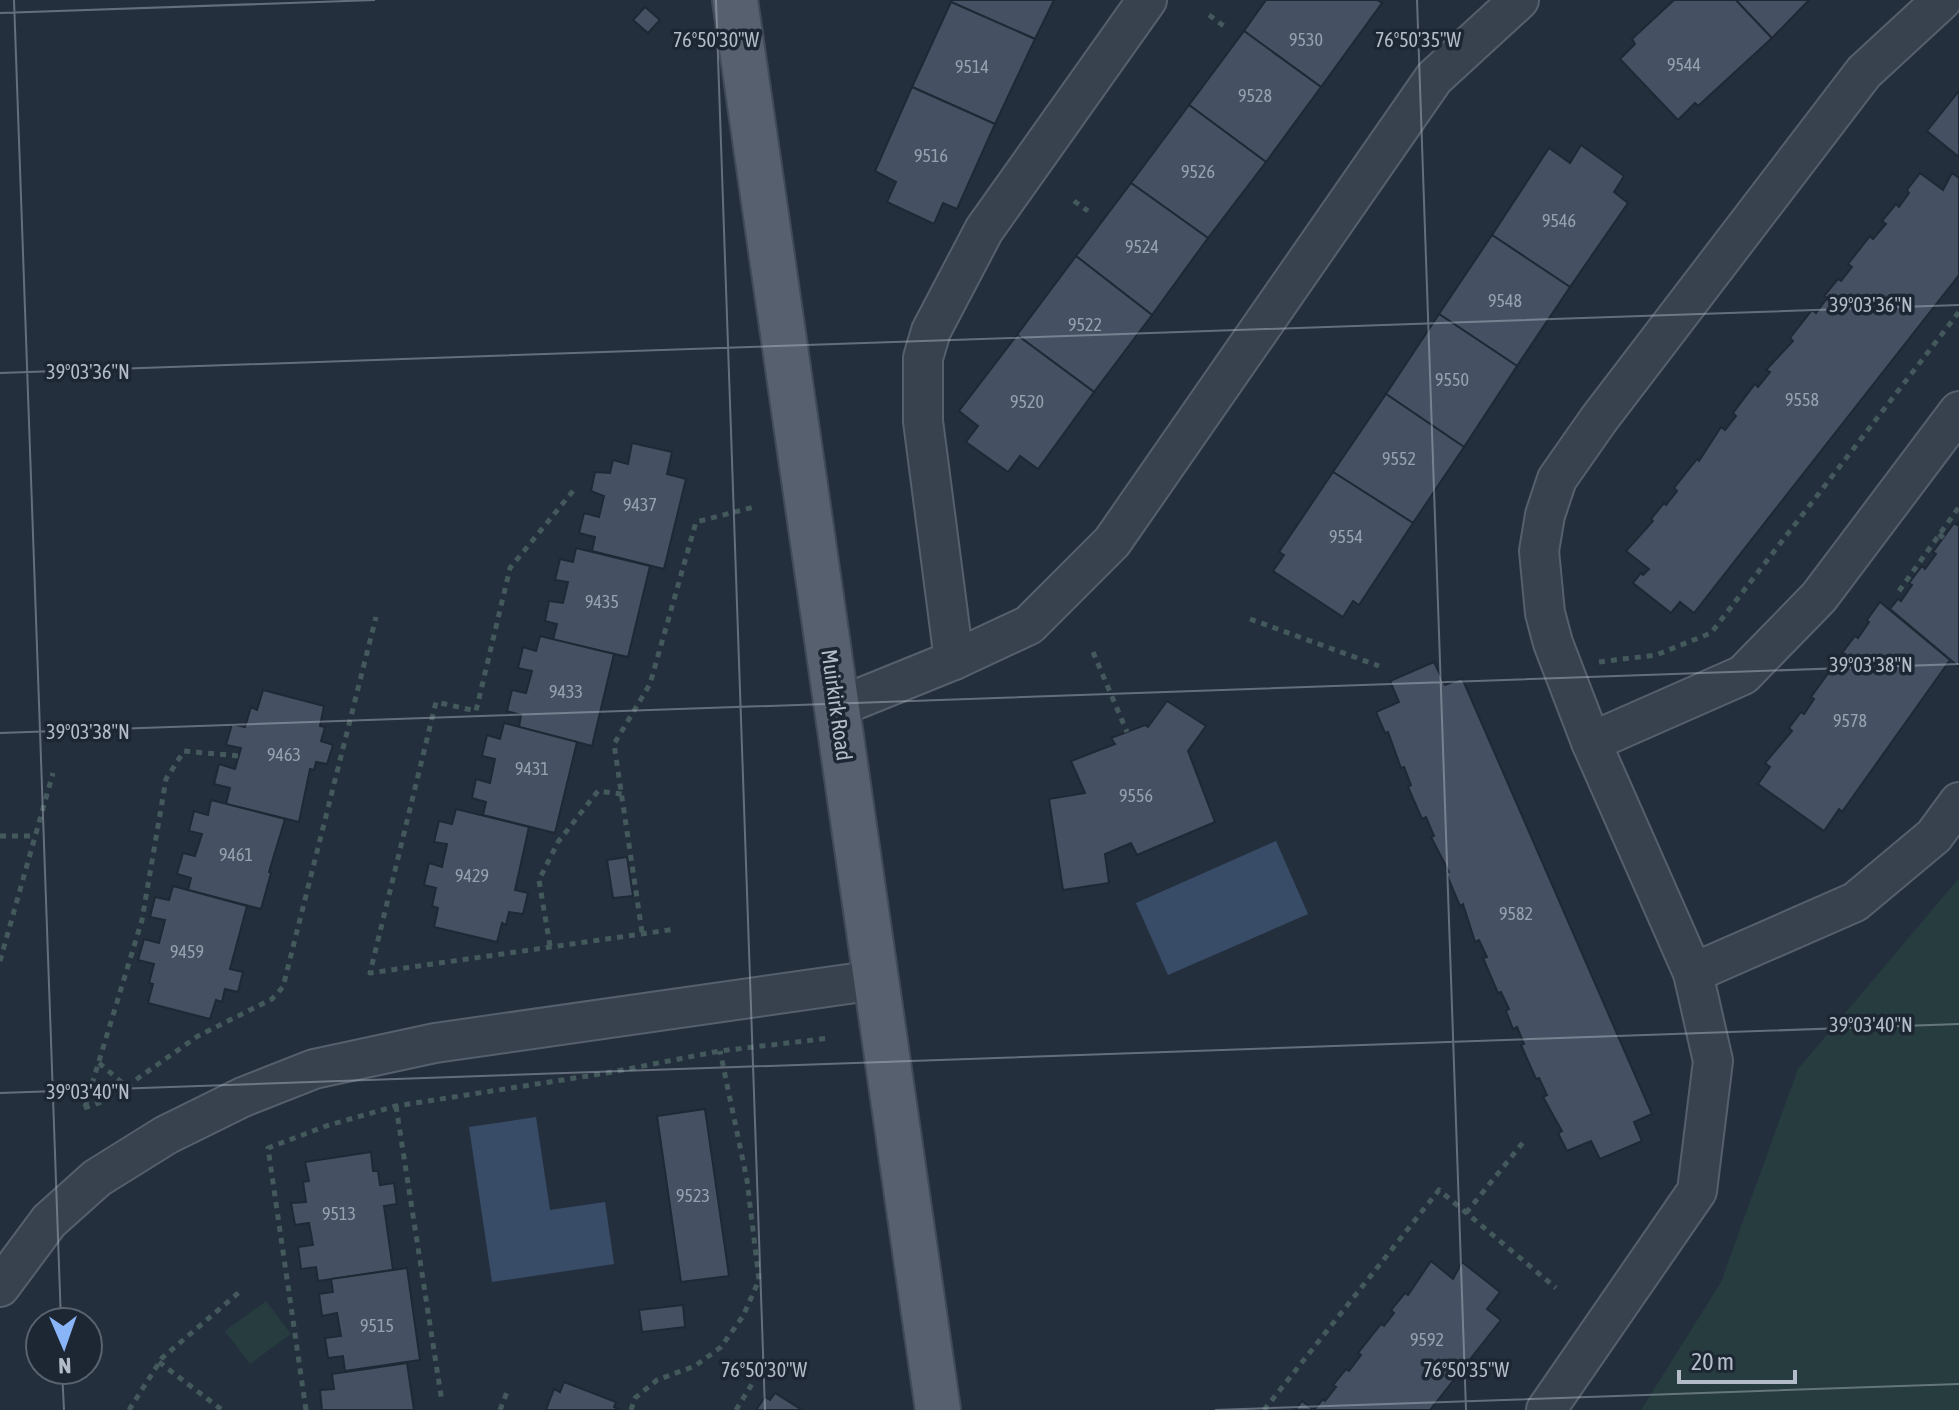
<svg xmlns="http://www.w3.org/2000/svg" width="1959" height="1410" font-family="'Asap Condensed',sans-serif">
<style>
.green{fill:#263c3f}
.water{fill:#394c67}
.building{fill:#455162;stroke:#1f2835;stroke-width:2}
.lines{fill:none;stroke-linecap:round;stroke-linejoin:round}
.minor-casing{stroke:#565f6c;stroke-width:42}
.major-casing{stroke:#414a57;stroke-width:48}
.path{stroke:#44595c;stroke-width:5;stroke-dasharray:6 6;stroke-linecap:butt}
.minor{stroke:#38414e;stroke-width:38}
.major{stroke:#56606e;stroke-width:44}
.ticks{fill:none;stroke:#b4bcc9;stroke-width:2;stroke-opacity:0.45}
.labels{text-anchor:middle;stroke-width:7;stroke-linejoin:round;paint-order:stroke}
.number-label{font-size:18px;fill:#98a1af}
.street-label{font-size:22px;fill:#b4bcc9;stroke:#1d2633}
.ticks-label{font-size:20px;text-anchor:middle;fill:#b4bcc9;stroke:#1d2633;stroke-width:7;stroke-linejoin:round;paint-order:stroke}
</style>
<rect width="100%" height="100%" fill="#242f3e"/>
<g class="green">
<polygon points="1959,878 1959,1410 1641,1410 1721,1282 1798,1069"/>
<polygon points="266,1301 291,1334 250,1364 225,1331"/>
</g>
<g class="water">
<polygon points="1276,841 1308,914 1168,975 1136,903"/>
<polygon points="536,1117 550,1210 605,1202 614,1264 492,1282 469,1127"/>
</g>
<g class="building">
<polygon points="952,0 1054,0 1035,39 951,2"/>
<polygon points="1266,0 1377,0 1382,3 1321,87 1244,31"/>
<polygon points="1674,0 1736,0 1772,38 1698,106 1695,103 1678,120 1620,59 1635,44 1632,39"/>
<polygon points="1736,0 1809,0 1772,38"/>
<polygon points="951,2 1035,39 995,124 912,87"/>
<polygon points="645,7 660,20 648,33 633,20"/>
<polygon points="1244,31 1321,87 1266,162 1189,105"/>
<polygon points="912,87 995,124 957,209 943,203 934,224 887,202 896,182 875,171"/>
<polygon points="1959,91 1959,157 1927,131"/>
<polygon points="1189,105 1266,162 1208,238 1131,183"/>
<polygon points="1581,145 1624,176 1614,192 1628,203 1570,287 1492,235 1549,148 1570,163"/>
<polygon points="1920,173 1943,190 1952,173 1959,178 1959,275 1694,613 1680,602 1671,613 1633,583 1641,573 1643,575 1649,569 1626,551 1653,521 1651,519 1664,503 1666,505 1677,491 1674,488 1697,459 1699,461 1721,427 1725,430 1736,416 1733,413 1755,384 1758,387 1770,372 1766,370 1793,341 1790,338 1812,310 1816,313 1827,298 1824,296 1838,279 1841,281 1852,267 1848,264 1870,236 1873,239 1886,224 1882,221 1896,204 1899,207 1909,193 1907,190"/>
<polygon points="1131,183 1208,238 1152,315 1076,256"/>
<polygon points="1492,235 1570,287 1517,366 1439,314"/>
<polygon points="1076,256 1152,315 1094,392 1017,335"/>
<polygon points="1439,314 1517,366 1464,447 1386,394"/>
<polygon points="1017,335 1094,392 1038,469 1020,456 1008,472 966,442 978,426 959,411"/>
<polygon points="1386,394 1464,447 1413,523 1333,472"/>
<polygon points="632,443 672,452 667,474 686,479 664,569 592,551 595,537 579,533 584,513 599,517 604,496 591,491 595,472 610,473 613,460 628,464"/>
<polygon points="1333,472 1413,523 1359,605 1353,601 1343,617 1273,571 1284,555 1279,552"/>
<polygon points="1959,521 1959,667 1890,609 1898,599 1901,601 1912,585 1909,583 1922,566 1925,569 1936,554 1933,552 1954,523 1957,525"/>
<polygon points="576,548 650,566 628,657 553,640 557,624 545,621 549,601 563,603 568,582 555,580 560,559 573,562"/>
<polygon points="1880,602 1950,660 1842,812 1839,809 1824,831 1758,784 1770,767 1765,763 1792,731 1789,728 1801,712 1804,714 1814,699 1811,697 1832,668 1835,670 1842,659 1845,654 1842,653 1855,636 1858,638 1869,622 1867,620"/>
<polygon points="540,636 614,654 592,746 519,727 521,715 507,711 512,690 526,693 532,671 518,668 523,647 536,651"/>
<polygon points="1434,662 1445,685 1462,678 1652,1114 1634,1122 1642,1141 1600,1159 1591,1141 1567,1151 1558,1133 1562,1131 1543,1097 1547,1095 1539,1078 1536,1079 1521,1045 1524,1044 1517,1027 1513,1029 1506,1011 1509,1009 1501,992 1498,993 1483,958 1487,957 1479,940 1475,942 1463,904 1460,906 1446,873 1449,872 1431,837 1434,836 1426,817 1422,819 1408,787 1411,785 1404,767 1401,768 1388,732 1385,733 1376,712 1399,702 1390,681"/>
<polygon points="263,690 324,706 320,726 325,727 321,741 333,745 327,764 316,762 314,770 310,769 299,822 226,804 230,788 214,784 219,764 235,769 241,748 226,745 232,724 245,727 251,707 257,710"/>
<polygon points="1167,701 1206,726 1188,751 1215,822 1137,855 1131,843 1105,854 1109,883 1063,890 1049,799 1085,793 1071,761 1115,744 1111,738 1145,725 1148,727"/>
<polygon points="504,723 577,742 555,833 483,815 486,802 472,798 476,779 490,783 495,759 482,756 487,735 500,739"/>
<polygon points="211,800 285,819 269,872 271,873 261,909 188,890 191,878 177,874 183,853 195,856 202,834 189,831 194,811 208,815"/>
<polygon points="456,809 529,827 515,890 528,893 523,914 509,912 506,925 502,923 497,942 434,927 438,908 432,906 436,888 424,885 429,863 442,867 447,844 434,842 439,821 452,824"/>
<polygon points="627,857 633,896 613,898 607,860"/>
<polygon points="173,886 247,906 230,969 243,972 238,992 225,989 222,1002 216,1000 210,1019 148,1003 153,984 149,983 154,964 138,960 144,939 159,943 165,920 150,917 155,897 169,900"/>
<polygon points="705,1109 729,1276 681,1282 657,1116"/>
<polygon points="371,1152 373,1171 378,1171 380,1185 394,1183 397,1204 384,1206 393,1270 318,1281 316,1267 301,1269 298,1247 313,1245 309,1223 295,1225 291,1203 306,1202 303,1182 309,1181 305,1162"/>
<polygon points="1431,1261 1453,1279 1462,1262 1500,1292 1487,1309 1501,1320 1430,1410 1295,1410 1302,1401 1314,1410 1323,1399 1325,1401 1336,1387 1333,1385 1346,1369 1349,1371 1361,1355 1358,1353 1381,1324 1384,1326 1394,1313 1391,1310 1405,1293 1408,1295"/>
<polygon points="407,1268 420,1360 345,1371 343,1356 328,1358 325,1338 341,1336 337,1313 322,1316 319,1294 333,1292 331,1279"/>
<polygon points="683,1305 685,1327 642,1332 639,1310"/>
<polygon points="407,1363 414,1410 322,1410 320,1390 334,1389 332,1374"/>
<polygon points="564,1382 616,1402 614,1407 620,1410 546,1410 554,1389 560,1392"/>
<polygon points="775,1393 802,1410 756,1410 765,1397 770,1400"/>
</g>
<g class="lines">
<g class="minor-casing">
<g id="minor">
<polyline points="954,660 923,421 923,358 931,331 984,230 1147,0"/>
<polyline points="838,707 954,660 1029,625 1112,542 1434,78 1519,0"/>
<polyline points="1591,742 1743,675 1819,597 1959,411"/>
<polyline points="1693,973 1855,902 1934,836 1959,802"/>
<polyline points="0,1287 49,1221 97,1178 166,1135 243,1097 314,1069 435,1043 876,980"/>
<polyline points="1546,1410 1697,1191 1713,1061 1693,973 1591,742 1553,643 1545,613 1539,551 1545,515 1557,479 1599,419 1864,72 1942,0"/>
</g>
</g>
<g class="major-casing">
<polyline id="major" points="735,0 938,1410"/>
</g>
<g class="path">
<polyline points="1209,15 1225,27"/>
<polyline points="1074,201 1088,211"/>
<polyline points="573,491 510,568 476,711 436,702 370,973 676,929"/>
<polyline points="1939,534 1947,541"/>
<polyline points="1899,591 1959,507"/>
<polyline points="1250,619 1379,666"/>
<polyline points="1093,652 1127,732"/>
<polyline points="1599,662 1656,655 1711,633 1959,312"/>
<polyline points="0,836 33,836"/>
<polyline points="642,932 614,744 650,684 696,522 754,507"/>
<polyline points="550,946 539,880 558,842 598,791 622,794"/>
<polyline points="0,961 53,773"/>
<polyline points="99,1063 126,1086"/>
<polyline points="396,1106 442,1402"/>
<polyline points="85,1107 142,920 166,779 184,751 239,756"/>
<polyline points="84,1108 107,1100 198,1036 272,999 283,987 376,617"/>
<polyline points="1466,1213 1525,1140"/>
<polyline points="159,1362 222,1410"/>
<polyline points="129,1410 162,1358 243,1289"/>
<polyline points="306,1410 268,1148 326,1126 396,1106 607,1073 720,1051 830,1038"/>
<polyline points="500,1410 507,1392"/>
<polyline points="631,1410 635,1398 657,1380 695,1366 721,1347 743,1316 759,1280 747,1180 720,1051"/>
<polyline points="736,1410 752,1384"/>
<polyline points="1264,1410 1439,1190 1556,1288"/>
</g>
<use href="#minor" class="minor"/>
<use href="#major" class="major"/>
</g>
<path class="ticks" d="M14 0 61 1322M716 0 765 1410M1417 0 1466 1410M0 13 375 0M0 373 1959 305M0 733 1959 664M0 1093 1959 1024M62 1370 64 1410M1215 1410 1959 1384"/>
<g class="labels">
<g class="number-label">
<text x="1306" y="46">9530</text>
<text x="1684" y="71">9544</text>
<text x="972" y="73">9514</text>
<text x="1255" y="102">9528</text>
<text x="931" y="162">9516</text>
<text x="1198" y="178">9526</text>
<text x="1559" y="227">9546</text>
<text x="1142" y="253">9524</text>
<text x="1505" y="307">9548</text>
<text x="1085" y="331">9522</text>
<text x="1452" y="386">9550</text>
<text x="1802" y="406">9558</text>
<text x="1027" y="408">9520</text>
<text x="1399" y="465">9552</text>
<text x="640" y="511">9437</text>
<text x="1346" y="543">9554</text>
<text x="602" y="608">9435</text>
<text x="566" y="698">9433</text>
<text x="1850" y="727">9578</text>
<text x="284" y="761">9463</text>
<text x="532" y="775">9431</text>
<text x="1136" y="802">9556</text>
<text x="236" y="861">9461</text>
<text x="472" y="882">9429</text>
<text x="1516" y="920">9582</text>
<text x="187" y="958">9459</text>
<text x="693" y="1202">9523</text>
<text x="339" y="1220">9513</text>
<text x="377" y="1332">9515</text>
<text x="1427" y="1346">9592</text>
</g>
<g class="street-label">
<text transform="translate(837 705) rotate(82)" y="8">Muirkirk Road</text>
</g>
</g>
<g class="ticks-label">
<text x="716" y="47">76°50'30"W</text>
<text x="1418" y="47">76°50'35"W</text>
<text x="1871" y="312">39°03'36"N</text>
<text x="88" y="379">39°03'36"N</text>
<text x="1871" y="672">39°03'38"N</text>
<text x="88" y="739">39°03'38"N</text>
<text x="1871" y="1032">39°03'40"N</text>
<text x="88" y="1099">39°03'40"N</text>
<text x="764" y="1377">76°50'30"W</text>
<text x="1466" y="1377">76°50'35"W</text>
</g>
<g transform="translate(64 1346) rotate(178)"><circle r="38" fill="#1d2633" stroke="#59626f" stroke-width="2"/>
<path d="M0-6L14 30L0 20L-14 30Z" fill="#8ab4f8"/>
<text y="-12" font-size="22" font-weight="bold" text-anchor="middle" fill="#b4bcc9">N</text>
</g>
<path d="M1679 1370v12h116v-12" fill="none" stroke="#b4bcc9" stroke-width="4"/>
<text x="1691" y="1370" font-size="24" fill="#b4bcc9" stroke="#1d2633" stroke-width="6" paint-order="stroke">20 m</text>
</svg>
